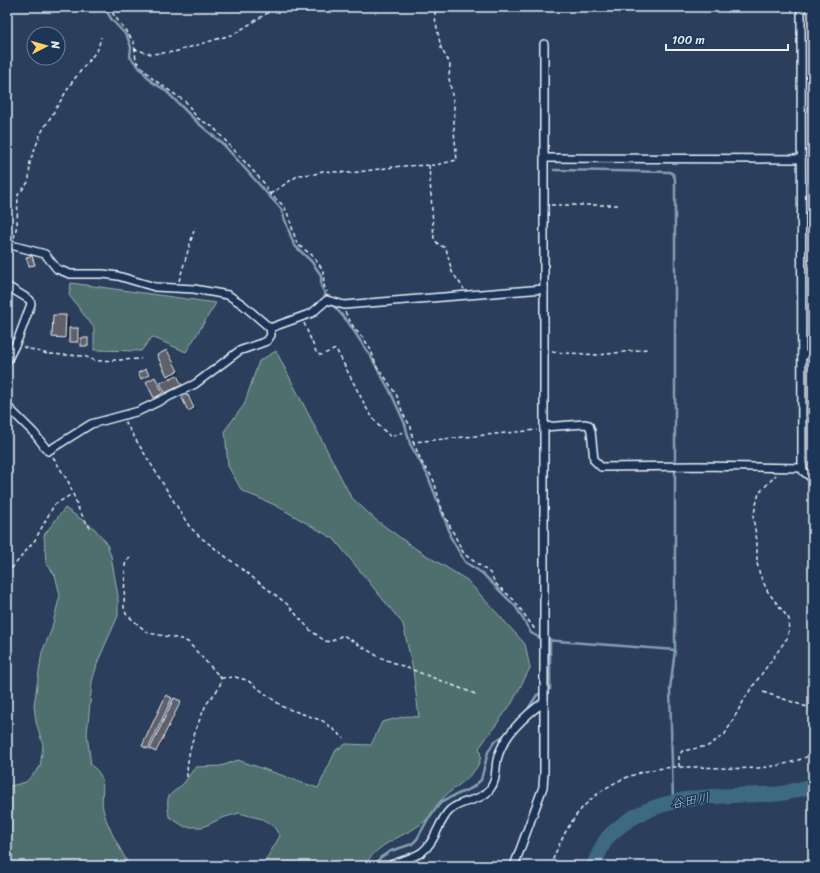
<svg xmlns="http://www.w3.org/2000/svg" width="820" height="873" font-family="Sriracha,'Klee One',sans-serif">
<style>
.green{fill:#4f6e6e;stroke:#9cb0b3}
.shadow{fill:#0007}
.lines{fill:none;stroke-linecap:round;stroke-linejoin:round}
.stream{stroke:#82a0b1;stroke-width:2.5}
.river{stroke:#3e6a82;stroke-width:15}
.building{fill:#61606b;stroke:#e8f1f8}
.street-casing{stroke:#e8f1f8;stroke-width:10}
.path{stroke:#e8f1f8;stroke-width:1.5;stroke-dasharray:4 3;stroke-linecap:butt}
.street{stroke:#1d3557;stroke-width:7}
.labels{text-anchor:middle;stroke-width:3;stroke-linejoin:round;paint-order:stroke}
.water-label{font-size:13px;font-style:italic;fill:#acc2cf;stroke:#1d3557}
</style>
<rect width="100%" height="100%" fill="#2b3e5b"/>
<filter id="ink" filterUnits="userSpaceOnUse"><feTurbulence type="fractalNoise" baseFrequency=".025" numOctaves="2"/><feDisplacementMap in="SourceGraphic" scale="8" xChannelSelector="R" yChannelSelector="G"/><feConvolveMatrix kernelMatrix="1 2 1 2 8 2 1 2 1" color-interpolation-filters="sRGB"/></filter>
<g filter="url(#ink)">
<g class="green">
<polygon points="71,283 216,303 186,352 152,337 141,351 94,350 94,328 69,295"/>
<path d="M276 351 351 497 376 520 416 549 467 580 525 644 530 668 512 703 479 748C489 770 451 788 440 801 434 807 431 816 425 821 406 837 376 842 365 866H262L280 836 274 827 262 819 239 813 222 818 203 827H185L169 817C166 791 167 799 184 783 188 778 191 772 195 767L221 766 238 760 318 788 336 750 346 744 371 745 382 722 407 716 419 717 413 670 403 624 334 539 275 505 242 491 228 466 225 430 244 405 259 361Z"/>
<path d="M65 508 94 528 106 542 111 556 118 596V616L98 661 92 682 87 734 91 765C111 780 98 793 104 813 109 831 121 849 129 866H7V787L26 782 40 767 43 745 36 722 34 705 42 652 51 631 60 595 55 575 46 563 44 535Z"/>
</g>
<g class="shadow">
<polygon points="7,203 12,205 13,213 7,213"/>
<polygon points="7,220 12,221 12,232 7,232"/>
<polygon points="66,316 69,318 68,339 56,338 53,337"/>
<polygon points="78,329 80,331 81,339 89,340 88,346 82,346 82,343 70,341"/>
<polygon points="167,351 170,353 180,373 176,375 180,377 184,386 169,394 163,391 165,395 157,399 154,397 155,379 160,384 172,378 168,376 158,356"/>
<polygon points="188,397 191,398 196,409 192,411 189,410"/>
<polygon points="166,696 172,699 149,749 143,746"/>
<polygon points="175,699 181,702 158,752 151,749"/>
</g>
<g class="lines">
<g class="stream">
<polyline points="104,7 112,20 127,36 131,47 130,57 152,82 165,90 198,123 224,145 281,209 294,245 311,261 321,275 321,286 328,299"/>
<polyline points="554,170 670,172 673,174 675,179 675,650 670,689 673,802"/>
<polyline points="332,304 348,322 371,357 390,391 405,424 410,444 427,474 449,530 450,536 465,562 482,573 516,607 531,633 544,640 675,650"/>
<polyline points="524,715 537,695 550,689 550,639"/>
<polyline points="373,866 381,857 391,851 412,844 417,839 428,819 442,801 472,788 481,780 488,752 494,742 506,734"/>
</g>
<path class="river" d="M593 866C598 857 602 843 609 836 654 791 719 797 777 794 789 793 801 788 813 786"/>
</g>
<g class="building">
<polygon points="32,256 35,265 29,266 26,257"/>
<polygon points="53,315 66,315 65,338 52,337"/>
<rect x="69" y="328" width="9" height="14"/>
<rect x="81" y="338" width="7" height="8"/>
<polygon points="167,350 178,371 167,376 157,355"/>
<polygon points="146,369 149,375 141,379 138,373"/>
<polygon points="177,375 182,385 165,393 160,383"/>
<polygon points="155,377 163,393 154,398 146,382"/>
<polygon points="188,395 194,408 188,411 182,398"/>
<polygon points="166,695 172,698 148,749 142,746"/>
<polygon points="174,698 181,701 156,752 150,749"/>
</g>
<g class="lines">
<g class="street-casing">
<g id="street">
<polyline points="801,7 802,462 803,471 813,479"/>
<polyline points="545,158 801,159"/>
<polyline points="7,244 45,254 57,269 70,274 103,274 118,276 155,287 194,289 228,295 242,304 270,328"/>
<polyline points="7,286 30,300 31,304 18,339 7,361"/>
<polyline points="802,355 813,355"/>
<polyline points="7,406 34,433 48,451 91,424 139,411 195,384 239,351 267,341 271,335 270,328 312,313 327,300 344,305 544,289"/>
<polyline points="544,427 584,424 589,425 591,431 594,460 601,467 699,466 802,468"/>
<path d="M388 866C399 861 412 859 422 852 436 842 438 821 450 810 462 799 481 802 490 789 497 780 495 771 497 760 502 737 525 715 544 702"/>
<polyline points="514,866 543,787 544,772 544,44"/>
</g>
</g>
<g class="path">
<polyline points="108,7 134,42 136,61 153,79 187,103 197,118 213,127 264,183 270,194 284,206 289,217 297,244 312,255 323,270 324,286 327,292"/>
<polyline points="134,49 151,54 174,52 234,34 269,12 281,7"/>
<polyline points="429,165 434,239 439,245 446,248 452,272 464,289"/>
<polyline points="270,194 299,175 315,174 322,171 351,173 401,166 436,165 457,160 454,131 454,106 449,78 450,64 441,48 435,18 435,7"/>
<polyline points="551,205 618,205"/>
<polyline points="14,238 17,225 18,195 29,181 30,161 41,133 72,82 98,49 101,37"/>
<polyline points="179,281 195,227"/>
<polyline points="345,312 354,328 364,339 371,350 377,368 383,374 397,396 403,414 411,427 413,442 537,430"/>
<polyline points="304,323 317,354 321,355 336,349 367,409 377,424 391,437 403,432"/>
<polyline points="23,347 48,354 84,356 96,361 141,359"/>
<polyline points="552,352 599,355 647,349"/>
<polyline points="125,422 189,526 199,536 287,604 310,630 325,641 330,642 343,635 379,657 478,695"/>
<polyline points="413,442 424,467 429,472 434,481 442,510 464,554 490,573 496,584 514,600 536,631"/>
<polyline points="53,457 69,483 79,510 90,528"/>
<path d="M130 558 126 561 125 566 124 607 126 614 148 633 181 639 188 642 221 678C222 689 209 698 205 707 195 730 187 752 187 777"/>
<polyline points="7,574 35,540 54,505 72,494"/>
<polyline points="221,678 235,677 247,680 283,707 323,721 344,738"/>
<polyline points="763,692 813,709"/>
<polyline points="679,767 679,757 682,751 708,746 725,734 748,693 788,637 789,619 768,592 760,575 757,563 757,541 753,517 759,493 776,475"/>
<path d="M550 866C557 850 563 834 573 820 596 785 638 768 678 767 726 766 766 776 813 754"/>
</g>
<use href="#street" class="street"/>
</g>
</g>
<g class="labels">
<g class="water-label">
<text transform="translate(690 800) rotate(-10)" y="5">谷田川</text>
</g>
</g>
<rect width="820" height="873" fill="none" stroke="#1d3557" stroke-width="24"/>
<rect x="12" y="12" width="796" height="849" fill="none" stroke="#e8f1f8" stroke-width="1.5" filter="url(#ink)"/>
<g transform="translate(46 46) rotate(84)"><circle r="19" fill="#1d3557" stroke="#6e8097"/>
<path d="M0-3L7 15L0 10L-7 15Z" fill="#ffd166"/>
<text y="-6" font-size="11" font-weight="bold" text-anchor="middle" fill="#e8f1f8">N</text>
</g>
<path d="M666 44v6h122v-6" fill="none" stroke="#e8f1f8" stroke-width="2"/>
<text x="672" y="44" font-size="12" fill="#e8f1f8" stroke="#1d3557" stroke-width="3" paint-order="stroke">100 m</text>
</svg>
